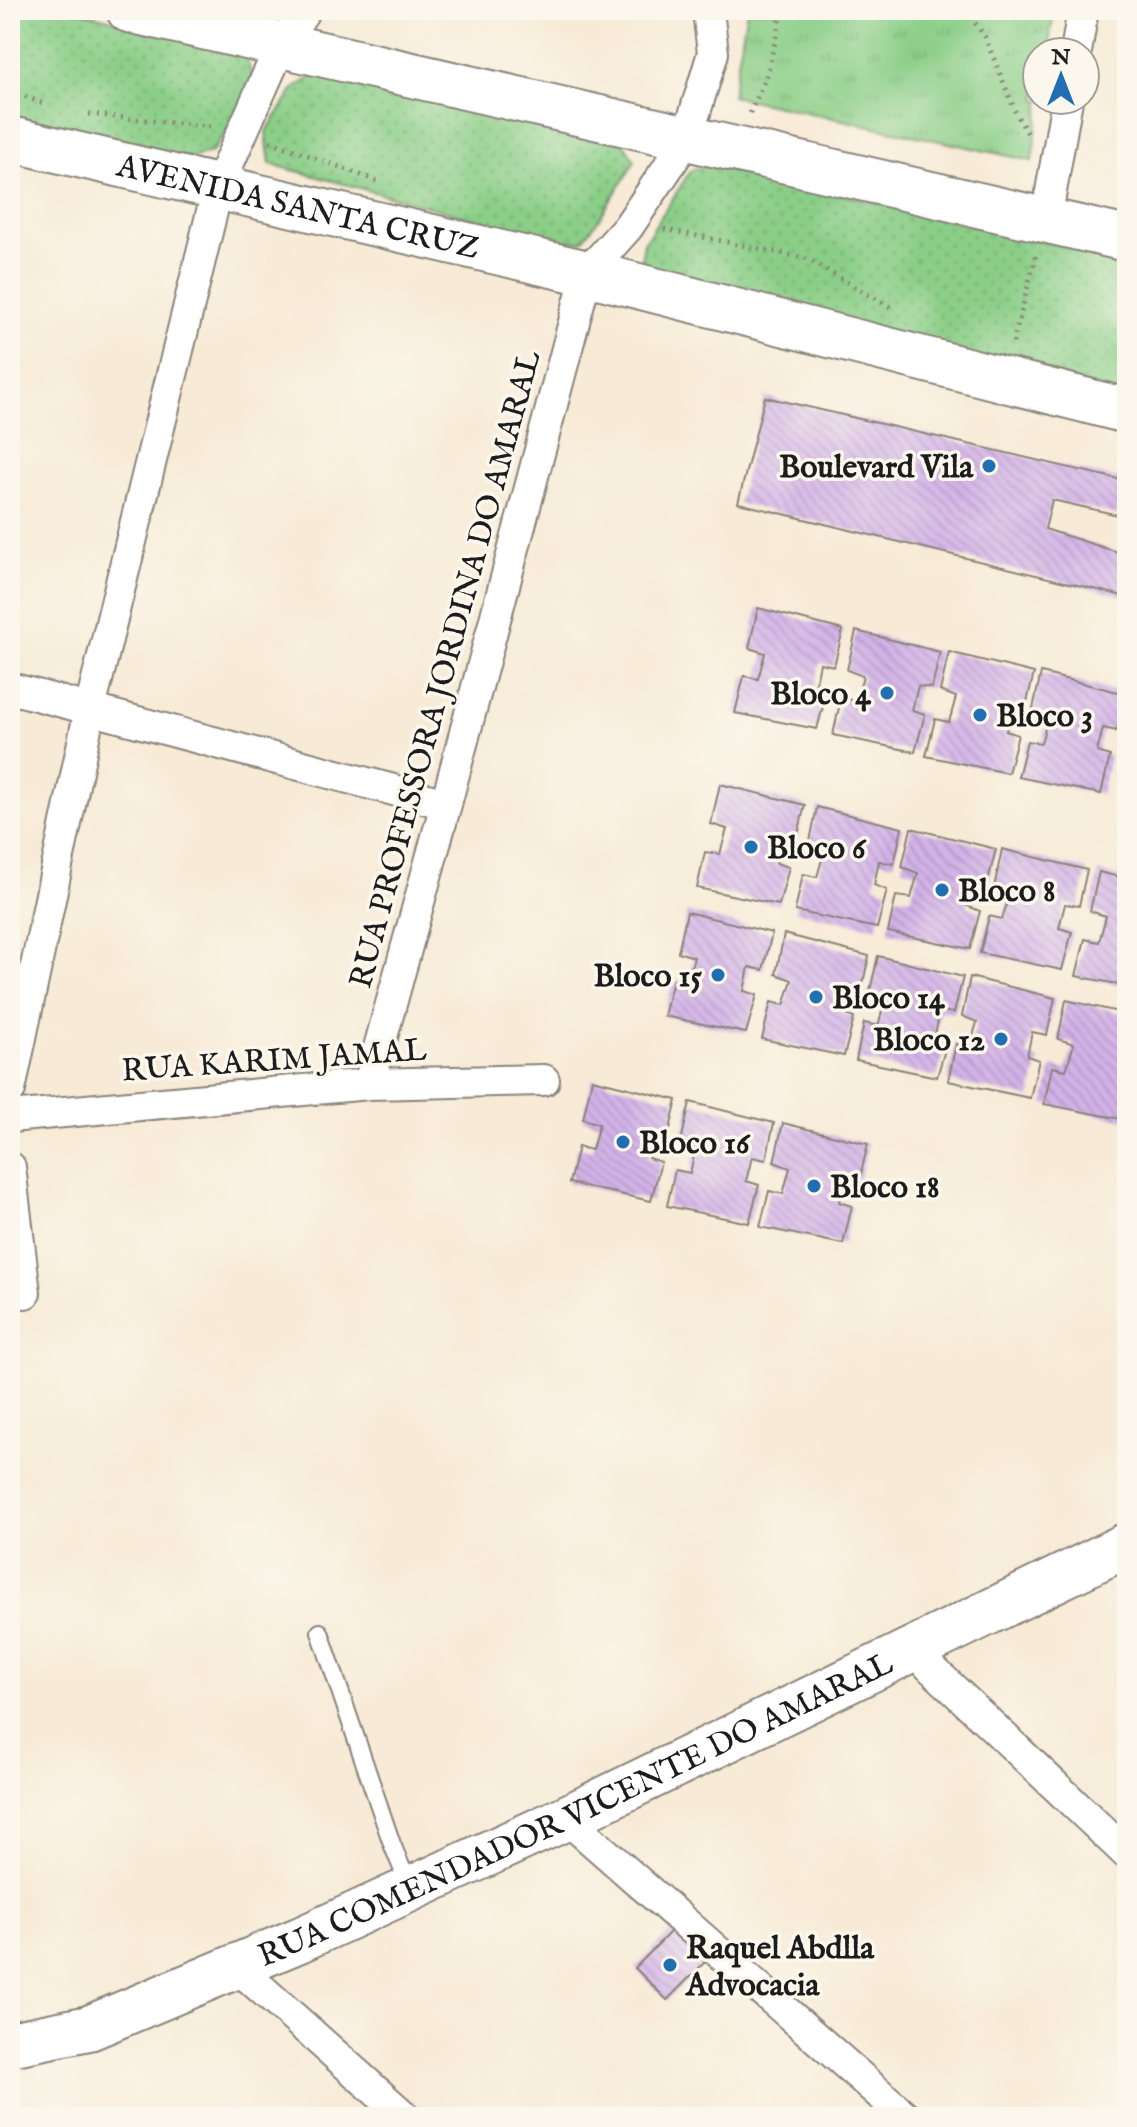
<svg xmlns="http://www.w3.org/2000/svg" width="1137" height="2127" font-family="'IM FELL English',serif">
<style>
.grass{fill:url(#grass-dots);stroke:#537552;stroke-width:2}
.park{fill:url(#park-tufts);stroke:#537552;stroke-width:2}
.building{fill:url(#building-back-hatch)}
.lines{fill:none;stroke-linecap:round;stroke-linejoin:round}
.lane-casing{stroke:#8a8379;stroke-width:20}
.street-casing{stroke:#8a8379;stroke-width:34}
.secondary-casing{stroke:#8a8379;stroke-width:48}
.path{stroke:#8a8379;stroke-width:5;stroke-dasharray:2 6;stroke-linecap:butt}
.lane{stroke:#fff;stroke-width:16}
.street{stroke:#fff;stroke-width:30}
.secondary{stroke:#fff;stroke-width:44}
.poi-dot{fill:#1f6fb2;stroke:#fbf7ec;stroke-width:3}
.labels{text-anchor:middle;stroke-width:7;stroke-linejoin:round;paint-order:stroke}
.street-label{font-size:32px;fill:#1c1c1c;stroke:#fbf7ec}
.poi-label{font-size:32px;font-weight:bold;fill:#1c1c1c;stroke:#fbf7ec;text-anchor:start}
</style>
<defs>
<pattern id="grass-dots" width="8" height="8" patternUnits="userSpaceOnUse" patternTransform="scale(2)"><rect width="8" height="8" fill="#8ace87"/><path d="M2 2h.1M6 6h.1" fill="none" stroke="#76b074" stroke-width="1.8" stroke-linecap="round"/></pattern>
<pattern id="park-tufts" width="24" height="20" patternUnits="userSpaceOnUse" patternTransform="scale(2)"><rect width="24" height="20" fill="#8ace87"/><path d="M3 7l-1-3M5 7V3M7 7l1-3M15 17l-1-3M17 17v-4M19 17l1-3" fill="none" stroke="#76b074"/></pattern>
<pattern id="building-back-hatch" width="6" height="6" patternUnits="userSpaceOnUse" patternTransform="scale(2)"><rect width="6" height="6" fill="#d2b2e7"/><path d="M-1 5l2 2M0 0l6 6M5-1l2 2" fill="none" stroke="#b498c6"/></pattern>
</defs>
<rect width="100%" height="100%" fill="#fbf7ec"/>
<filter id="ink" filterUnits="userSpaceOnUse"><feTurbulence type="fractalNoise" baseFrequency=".0125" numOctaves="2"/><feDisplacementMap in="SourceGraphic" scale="16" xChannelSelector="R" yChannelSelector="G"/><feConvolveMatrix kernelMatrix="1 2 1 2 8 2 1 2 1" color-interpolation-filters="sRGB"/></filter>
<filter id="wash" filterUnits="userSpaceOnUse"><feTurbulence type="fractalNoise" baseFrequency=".006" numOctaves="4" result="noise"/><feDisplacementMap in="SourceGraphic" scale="32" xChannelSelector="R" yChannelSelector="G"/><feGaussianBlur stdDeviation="1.8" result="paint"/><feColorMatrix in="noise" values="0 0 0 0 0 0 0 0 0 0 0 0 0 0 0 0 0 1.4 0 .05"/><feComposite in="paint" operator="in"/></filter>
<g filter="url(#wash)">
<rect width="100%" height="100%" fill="#f7ead6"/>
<g class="grass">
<polygon points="10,10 73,10 245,53 252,76 241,110 212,152 188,159 10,117"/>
<polygon points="325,68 620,138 635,161 599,219 582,241 560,242 270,164 266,132 295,88"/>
<polygon points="712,164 1127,261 1127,396 640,266 644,243 691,170"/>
</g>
<polygon class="park" points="747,10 1054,10 1048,52 1037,52 1037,100 1041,100 1032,161 732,96"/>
<g id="blocks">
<g class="building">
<polygon points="765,397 1127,481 1127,517 1052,500 1045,529 1127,555 1127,597 738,503"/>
<polygon points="758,608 843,630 834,666 820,663 815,687 827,691 817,729 735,713 744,676 758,679 765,653 749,648"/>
<polygon points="856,631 940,652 932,688 918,686 912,710 925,714 915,752 833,735 841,698 856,701 863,676 847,670"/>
<polygon points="949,652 1034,673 1025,710 1011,707 1006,731 1018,735 1008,773 926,756 935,719 949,722 956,697 940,691"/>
<polygon points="1041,673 1126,694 1117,731 1103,728 1097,752 1110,756 1101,794 1018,777 1027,741 1041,743 1048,718 1032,713"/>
<polygon points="720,784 805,805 796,842 782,839 776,863 789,867 779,905 697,888 705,852 720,854 727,829 711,824"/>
<polygon points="817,807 902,828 894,864 879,861 874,885 887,890 877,928 795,911 803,874 817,877 824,852 809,846"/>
<polygon points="911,828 996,849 987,885 973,882 967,906 980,911 970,949 888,932 896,896 911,898 918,873 902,867"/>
<polygon points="1002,849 1087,870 1079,906 1065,904 1059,928 1072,932 1062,970 980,953 989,916 1002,919 1010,894 994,888"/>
<polygon points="1099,872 1127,879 1127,986 1076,976 1085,939 1099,942 1106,916 1090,911"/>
<polygon points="687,912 772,933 763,970 749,967 744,991 757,995 746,1033 664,1016 673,980 687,983 694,957 678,952"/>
<polygon points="784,934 869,956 861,992 847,989 841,1013 854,1018 844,1056 762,1039 771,1002 784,1005 792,980 776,974"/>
<polygon points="878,956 963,977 954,1013 940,1011 935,1035 948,1039 937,1077 856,1060 864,1023 878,1026 885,1001 869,995"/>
<polygon points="970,977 1055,998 1047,1035 1032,1032 1027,1056 1039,1060 1030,1098 948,1081 956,1044 970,1047 977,1022 962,1016"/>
<polygon points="1066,1000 1127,1014 1127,1060 1123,1078 1127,1080 1126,1120 1044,1104 1052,1067 1066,1070 1074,1044 1058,1039"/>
<polygon points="592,1079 677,1100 668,1137 654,1134 648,1158 661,1162 651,1201 569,1183 578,1147 592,1150 599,1124 583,1119"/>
<polygon points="690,1102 774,1123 766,1160 752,1157 746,1181 759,1185 749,1223 667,1206 675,1170 690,1173 696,1147 681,1142"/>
<polygon points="783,1123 868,1144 859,1181 845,1178 839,1202 852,1206 843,1244 760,1227 769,1191 783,1194 790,1168 774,1162"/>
<polygon points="673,1929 706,1961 667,2000 635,1968"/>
</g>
</g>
</g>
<g filter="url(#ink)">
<use href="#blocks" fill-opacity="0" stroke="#8a8379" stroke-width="2"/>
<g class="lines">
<g class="lane-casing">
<polyline id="lane" points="320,1632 392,1844 410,1888"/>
</g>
<g class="street-casing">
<g id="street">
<polyline points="1076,52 1083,10"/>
<polyline points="1046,220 1067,100"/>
<polyline points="10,688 446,804"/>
<polyline points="369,1084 446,804 587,273 628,227 687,139 713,53 708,10"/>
<polyline points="10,1090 90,709 218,187 281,45 305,10"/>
<polyline points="10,1117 369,1084 544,1080"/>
<polyline points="10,1167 25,1293"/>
<polyline points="915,1646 929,1666 1127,1854"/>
<polyline points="566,1818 906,2117"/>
<polyline points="237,1967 405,2117"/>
</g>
</g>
<g class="secondary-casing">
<g id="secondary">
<polyline points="129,10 1127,239"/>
<path id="s1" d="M10 139 587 273 1127 411"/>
<path id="s2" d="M10 2044 89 2028 299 1940 566 1818 1127 1545"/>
</g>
</g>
<g class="path">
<polyline points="966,10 985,37 1017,116 1028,134"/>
<polyline points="10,91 45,104"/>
<polyline points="750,113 767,75 781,17 787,10"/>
<polyline points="89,114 210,127"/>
<polyline points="270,141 377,181"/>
<polyline points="664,229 805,258 890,307"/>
<polyline points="1013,343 1036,256"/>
</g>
<use href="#lane" class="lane"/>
<use href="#street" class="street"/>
<use href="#secondary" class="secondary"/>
</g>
</g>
<g class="poi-dot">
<circle cx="989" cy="466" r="8"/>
<circle cx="887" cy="693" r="8"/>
<circle cx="980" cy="715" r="8"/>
<circle cx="751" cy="847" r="8"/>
<circle cx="942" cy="890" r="8"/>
<circle cx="718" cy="975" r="8"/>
<circle cx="816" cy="997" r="8"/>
<circle cx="1001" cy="1039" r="8"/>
<circle cx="623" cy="1142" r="8"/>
<circle cx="814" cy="1186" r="8"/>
<circle cx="670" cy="1965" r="8"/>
</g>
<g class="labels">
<g class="street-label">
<text dy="11" stroke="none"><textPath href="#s1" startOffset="296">AVENIDA SANTA CRUZ</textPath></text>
<text transform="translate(444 669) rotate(-75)" y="11">RUA PROFESSORA JORDINA DO AMARAL</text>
<text transform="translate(274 1059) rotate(-4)" y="11">RUA KARIM JAMAL</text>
<text dy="11" stroke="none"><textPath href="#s2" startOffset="614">RUA COMENDADOR VICENTE DO AMARAL</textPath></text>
</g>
<g class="poi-label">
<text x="973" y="477" text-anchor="end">Boulevard Vila</text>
<text x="871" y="704" text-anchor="end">Bloco 4</text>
<text x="996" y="726">Bloco 3</text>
<text x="767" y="858">Bloco 6</text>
<text x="958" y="901">Bloco 8</text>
<text x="702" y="986" text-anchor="end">Bloco 15</text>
<text x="832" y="1008">Bloco 14</text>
<text x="985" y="1050" text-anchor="end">Bloco 12</text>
<text x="639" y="1153">Bloco 16</text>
<text x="830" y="1197">Bloco 18</text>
<text x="686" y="1958">Raquel Abdlla<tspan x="686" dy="37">Advocacia</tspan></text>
</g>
</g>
<rect width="1137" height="2127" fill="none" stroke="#fbf7ec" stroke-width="40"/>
<g transform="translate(1061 76)"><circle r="38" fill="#fbf7ec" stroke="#a29f99" stroke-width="2"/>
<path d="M0-6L14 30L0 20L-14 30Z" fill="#1f6fb2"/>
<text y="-12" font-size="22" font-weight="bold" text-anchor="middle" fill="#1c1c1c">N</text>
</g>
</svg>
